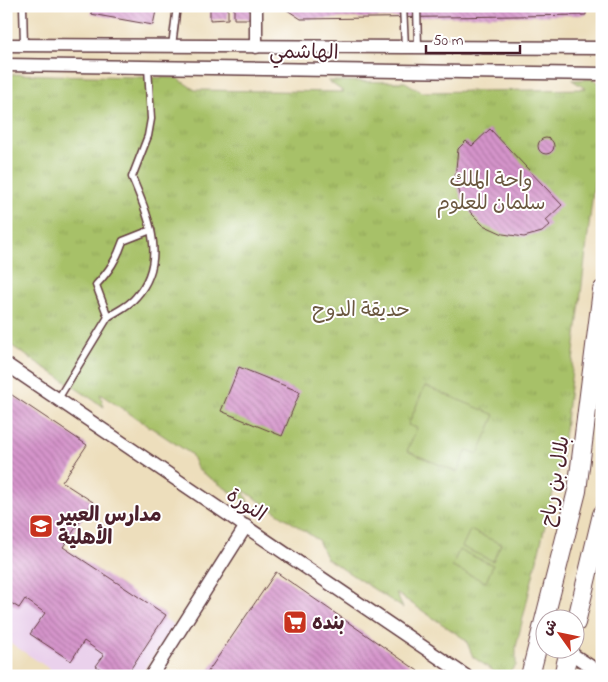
<svg xmlns="http://www.w3.org/2000/svg" width="608" height="682" font-family="'Indie Flower','Playpen Sans Arabic',sans-serif">
<style>
.built{fill:#ead1ec}
.grass{fill:url(#grass-tufts);stroke:#787049}
.pitch{fill:#a7c167;stroke:#787049}
.building{fill:url(#building-back-hatch)}
.lines{fill:none;stroke-linecap:round;stroke-linejoin:round}
.lane-casing{stroke:#623c41;stroke-width:9}
.street-casing{stroke:#623c41;stroke-width:15}
.secondary-casing{stroke:#623c41;stroke-width:20}
.lane{stroke:#fff;stroke-width:6}
.street{stroke:#fff;stroke-width:12}
.secondary{stroke:#fff;stroke-width:18}
.labels{text-anchor:middle;stroke-width:4;stroke-linejoin:round;paint-order:stroke}
.street-label{font-size:20px;fill:#4a1f2b;stroke:#fff}
.park-label{font-size:20px;fill:#6b5840;stroke:#fff}
.poi-label{font-size:20px;font-weight:bold;fill:#4a1f2b;stroke:#fff;text-anchor:start}
</style>
<defs>
<pattern id="grass-tufts" width="24" height="20" patternUnits="userSpaceOnUse" patternTransform="scale(1.25)"><rect width="24" height="20" fill="#a7c167"/><path d="M3 7l-1-3M5 7V3M7 7l1-3M15 17l-1-3M17 17v-4M19 17l1-3" fill="none" stroke="#91a55a"/></pattern>
<pattern id="building-back-hatch" width="6" height="6" patternUnits="userSpaceOnUse" patternTransform="scale(1.25)"><rect width="6" height="6" fill="#d594cb"/><path d="M-1 5l2 2M0 0l6 6M5-1l2 2" fill="none" stroke="#af78a5"/></pattern>
</defs>
<rect width="100%" height="100%" fill="#fff"/>
<filter id="ink" filterUnits="userSpaceOnUse"><feTurbulence type="fractalNoise" baseFrequency=".02" numOctaves="2"/><feDisplacementMap in="SourceGraphic" scale="10" xChannelSelector="R" yChannelSelector="G"/><feConvolveMatrix kernelMatrix="1 2 1 2 8 2 1 2 1" color-interpolation-filters="sRGB"/></filter>
<filter id="wash" filterUnits="userSpaceOnUse"><feTurbulence type="fractalNoise" baseFrequency=".0096" numOctaves="4" result="noise"/><feDisplacementMap in="SourceGraphic" scale="20" xChannelSelector="R" yChannelSelector="G"/><feGaussianBlur stdDeviation="1.12" result="paint"/><feColorMatrix in="noise" values="0 0 0 0 0 0 0 0 0 0 0 0 0 0 0 0 0 1.4 0 .05"/><feComposite in="paint" operator="in"/></filter>
<g filter="url(#wash)">
<rect width="100%" height="100%" fill="#eddebc"/>
<polygon class="built" points="6,392 87,446 61,484 91,504 62,549 174,625 140,676 60,676 6,640"/>
<polygon class="grass" points="6,74 177,78 195,90 344,92 328,81 405,82 422,92 586,89 572,80 593,79 602,84 602,115 562,455 516,647 516,666 509,672 498,674 473,657 466,640 396,593 403,608 326,558 318,540 243,490 249,504 198,470 191,454 100,394 104,407 6,342"/>
<g class="pitch">
<polygon points="425,386 495,415 478,454 467,450 457,472 407,451 417,428 408,425"/>
<polygon points="470,530 501,544 493,561 462,547"/>
<polygon points="459,550 493,565 486,582 452,567"/>
</g>
<g id="blocks">
<g class="building">
<polygon points="92,6 157,6 153,25 91,14"/>
<polygon points="210,6 228,6 228,19 210,20"/>
<polygon points="234,6 251,6 252,19 234,19"/>
<polygon points="281,6 586,6 586,15 301,19"/>
<polygon points="490,129 562,205 546,220 550,225 542,232 524,237 503,234 483,225 471,213 461,197 455,178 458,149 466,141 472,146"/>
<circle cx="546" cy="146" r="8"/>
<polygon points="239,367 300,392 282,436 221,411"/>
<polygon points="6,391 87,445 62,482 93,502 63,547 166,615 126,676 111,676 96,666 104,655 84,641 71,661 30,634 45,613 25,599 19,608 6,600"/>
<polygon points="276,572 418,671 415,676 205,676"/>
</g>
</g>
</g>
<g filter="url(#ink)">
<use href="#blocks" fill-opacity="0" stroke="#623c41" stroke-width="1"/>
<g class="lines">
<g class="lane-casing">
<g id="lane">
<polyline points="23,6 24,45"/>
<polyline points="403,6 405,47"/>
<polyline points="417,6 418,47"/>
<polyline points="172,46 177,6"/>
<path d="M108 317 96 285C109 271 117 259 123 241L151 230"/>
<path d="M58 399 108 317C117 311 129 306 136 297 169 260 148 216 132 177L148 136 151 119 148 67"/>
</g>
</g>
<g class="street-casing">
<g id="street">
<polyline points="6,45 602,48"/>
<polyline points="256,47 256,6"/>
<polyline points="6,65 602,74"/>
<polyline points="6,364 466,676"/>
<polyline points="569,652 602,674"/>
<polyline points="151,676 246,526"/>
</g>
</g>
<g class="secondary-casing">
<g id="secondary">
<polyline points="576,623 602,514"/>
<polyline points="530,676 577,491 602,290"/>
<polyline points="563,676 569,650"/>
</g>
</g>
<use href="#lane" class="lane"/>
<use href="#street" class="street"/>
<use href="#secondary" class="secondary"/>
</g>
</g>
<defs>
<g id="school-square" transform="scale(1.25)"><rect x="-9" y="-9" width="18" height="18" rx="4" fill="#c8321e" stroke="#fff"/><path d="M0-5L7-2L0 1L-7-2ZM-4 1L0 2.5L4 1V4Q0 6-4 4Z" fill="#fff"/></g>
<g id="supermarket-square" transform="scale(1.25)"><rect x="-9" y="-9" width="18" height="18" rx="4" fill="#c8321e" stroke="#fff"/><path d="M-6-5.5h2.5l.6 2H6L4.5 2H-2.5L-4.4-4H-6ZM-1.5 3.2a1.3 1.3 0 1 0 .1 0ZM3 3.2a1.3 1.3 0 1 0 .1 0Z" fill="#fff"/></g>
</defs>
<g fill-rule="evenodd">
<use href="#school-square" x="41" y="526"/>
<use href="#supermarket-square" x="295" y="622"/>
</g>
<g class="labels">
<g class="street-label">
<text transform="translate(304 51) rotate(1)" y="7">الهاشمي</text>
<text transform="translate(554 481) rotate(-80)" y="7">بلال بن رباح</text>
<text transform="translate(247 504) rotate(34)" y="7">النورة</text>
</g>
<g class="park-label">
<text x="491" y="186">واحة الملك<tspan x="491" dy="23">سلمان للعلوم</tspan></text>
<text x="361" y="316">حديقة الدوح</text>
</g>
<g class="poi-label">
<text x="58" y="521">مدارس العبير<tspan x="58" dy="23">الأهلية</tspan></text>
<text x="312" y="629">بنده</text>
</g>
</g>
<rect width="608" height="682" fill="none" stroke="#fff" stroke-width="25"/>
<g transform="translate(560 634) rotate(303)"><circle r="24" fill="#ffffff" stroke="#b7a5aa"/>
<path d="M0-4L9 19L0 12L-9 19Z" fill="#c8321e"/>
<text y="-8" font-size="14" font-weight="bold" text-anchor="middle" fill="#4a1f2b">ش</text>
</g>
<path d="M426 45v8h94v-8" fill="none" stroke="#4a1f2b" stroke-width="2.5"/>
<text x="433" y="45" font-size="15" fill="#4a1f2b" stroke="#ffffff" stroke-width="4" paint-order="stroke">50 m</text>
</svg>
